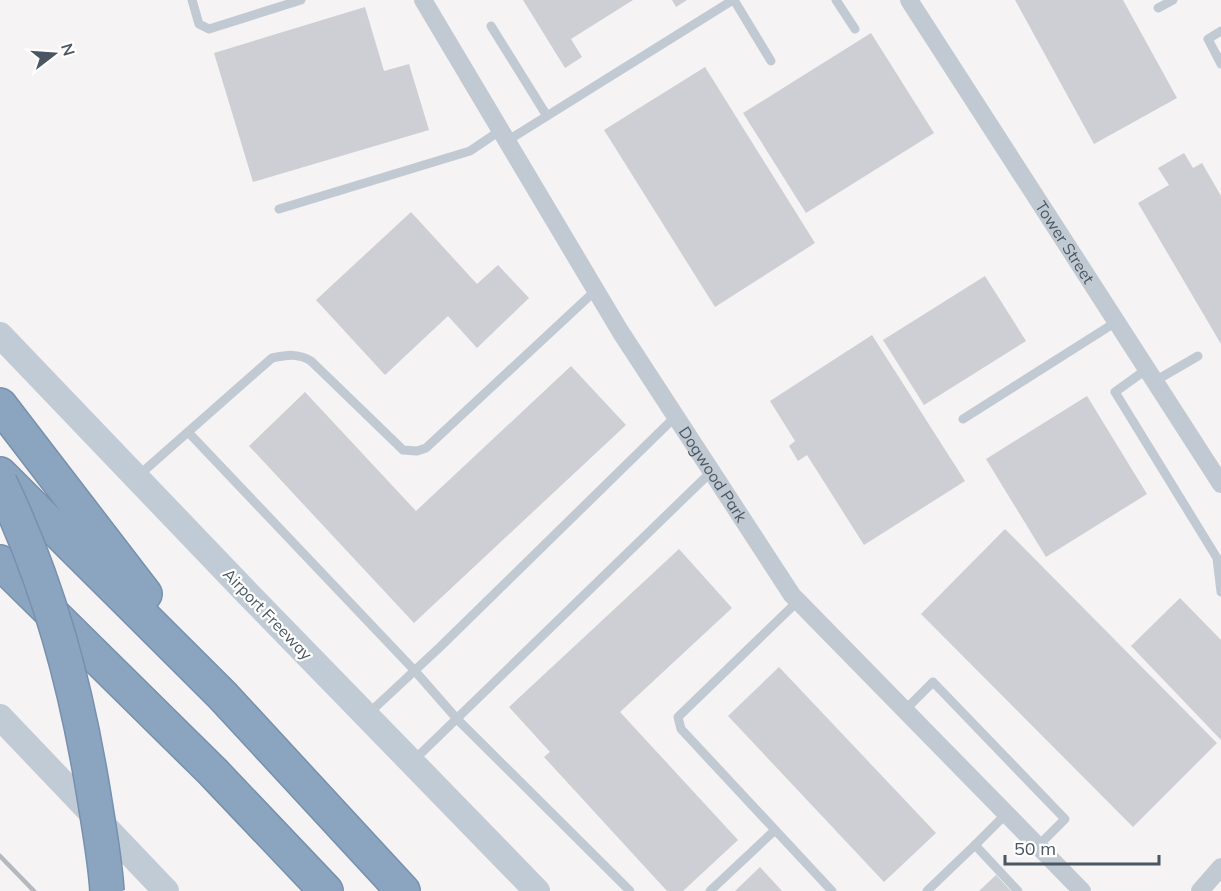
<svg xmlns="http://www.w3.org/2000/svg" width="1221" height="891" font-family="Mulish,sans-serif">
<style>
.building{fill:#cdcfd5}
.lines{fill:none;stroke-linecap:round;stroke-linejoin:round}
.motorway-casing{stroke:#7690ad;stroke-width:36}
.service{stroke:#c1cad2;stroke-width:9}
.minor{stroke:#c1cad2;stroke-width:18}
.secondary{stroke:#c1cbd6;stroke-width:26}
.motorway{stroke:#8ba5c1;stroke-width:33}
.rail{stroke:#b5b8bd;stroke-width:4.5}
.motorway-bridge-casing{stroke:#7690ad;stroke-width:36;stroke-linecap:butt}
.motorway-bridge{stroke:#8ba5c1;stroke-width:33}
.labels{text-anchor:middle;stroke-width:4.5;stroke-linejoin:round;paint-order:stroke}
.street-label{font-size:16px;fill:#4a5661;stroke:#fff}
</style>
<rect width="100%" height="100%" fill="#f5f3f3"/>
<g class="building">
<polygon points="523,0 633,0 571,39 582,57 565,68"/>
<polygon points="672,0 687,0 676,7"/>
<polygon points="1015,0 1123,0 1177,98 1094,144"/>
<polygon points="365,7 384,71 409,64 429,130 253,182 214,53"/>
<polygon points="871,33 934,133 806,213 743,113"/>
<polygon points="705,67 815,243 715,307 604,130"/>
<polygon points="1184,153 1193,168 1202,163 1221,196 1221,344 1138,203 1169,185 1158,168"/>
<polygon points="411,212 477,284 498,265 529,298 477,348 448,316 385,375 316,300"/>
<polygon points="985,276 1026,341 924,405 883,340"/>
<polygon points="872,335 965,481 864,545 807,455 798,461 789,446 795,441 770,401"/>
<polygon points="571,366 626,425 414,623 249,446 305,392 416,511"/>
<polygon points="1087,396 1147,494 1046,557 986,459"/>
<polygon points="1005,529 1217,743 1133,827 921,614"/>
<polygon points="679,549 732,608 620,712 738,840 683,891 667,891 544,757 550,752 509,707"/>
<polygon points="1180,598 1221,640 1221,740 1131,646"/>
<polygon points="779,667 936,833 884,882 728,716"/>
<polygon points="760,867 782,891 735,891"/>
<polygon points="996,875 1011,891 979,891"/>
</g>
<g class="lines">
<g class="motorway-casing">
<g id="motorway">
<polyline points="0,405 145,594"/>
<polyline points="0,474 222,695 403,891"/>
<polyline points="0,562 213,772 326,891"/>
</g>
</g>
<g class="service">
<polyline points="192,0 199,24 209,29 301,0"/>
<polyline points="734,0 771,61"/>
<polyline points="836,0 855,29"/>
<polyline points="1158,8 1173,0"/>
<polyline points="491,26 547,116"/>
<polyline points="1221,31 1208,39 1221,64"/>
<polyline points="507,141 733,0"/>
<polyline points="279,209 470,151 501,130"/>
<polyline points="1147,369 1115,392 1217,558 1221,592"/>
<polyline points="1155,381 1198,356"/>
<polyline points="963,419 1116,322"/>
<polyline points="188,432 415,671 457,719 630,891"/>
<path d="M138 476 272 358C287 355 298 353 311 361L403 450 417 451 426 448 596 290"/>
<polyline points="798,601 678,717 681,729 832,891"/>
<polyline points="905,710 933,682 1065,819 1038,846"/>
<polyline points="368,714 440,647 676,416"/>
<polyline points="412,762 712,471"/>
<polyline points="975,845 1006,814"/>
<polyline points="710,891 775,830"/>
<polyline points="927,891 975,845 1018,891"/>
</g>
<g class="minor">
<path id="s1" d="M423 0 620 331 792 595 1082 891"/>
<path id="s2" d="M909 0 1221 484"/>
<polyline points="1200,891 1221,867"/>
</g>
<g class="secondary">
<polyline points="0,335 248,594 537,891"/>
<polyline points="0,717 166,891"/>
</g>
<use href="#motorway" class="motorway"/>
<polyline class="rail" points="0,856 34,891"/>
<g class="motorway-bridge-casing">
<path id="motorway-bridge" d="M0 482C49 584 76 685 94 796 99 828 105 859 107 891"/>
</g>
<use href="#motorway-bridge" class="motorway-bridge"/>
</g>
<g class="labels">
<g class="street-label">
<text dy="6" stroke="none"><textPath href="#s2" startOffset="288">Tower Street</textPath></text>
<text dy="6" stroke="none"><textPath href="#s1" startOffset="556">Dogwood Park</textPath></text>
<text transform="translate(268 614) rotate(46)" y="6">Airport Freeway</text>
</g>
</g>
<g transform="translate(54 54) rotate(73)" stroke="#ffffff" stroke-width="4.5" paint-order="stroke">
<path d="M0-4.5L10 22L0 15L-10 22Z" fill="#4a5661"/>
<text y="-9" font-size="16" font-weight="bold" text-anchor="middle" fill="#4a5661">N</text>
</g>
<path d="M1005 855v9h154v-9" fill="none" stroke="#4a5661" stroke-width="3"/>
<text x="1014" y="855" font-size="18" fill="#4a5661" stroke="#ffffff" stroke-width="4.5" paint-order="stroke">50 m</text>
</svg>
